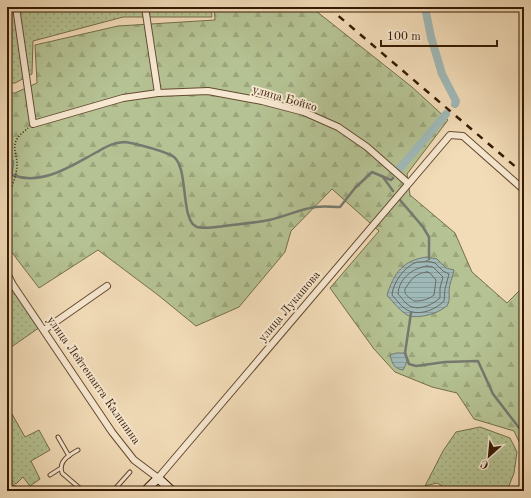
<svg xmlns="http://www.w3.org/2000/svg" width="531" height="498" font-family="'Old Standard TT',serif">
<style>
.green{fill:url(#green-dots);stroke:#766e4b}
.forest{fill:url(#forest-firs);stroke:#766e4b}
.water{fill:url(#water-rules);stroke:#757970}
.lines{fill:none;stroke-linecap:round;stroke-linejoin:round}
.shore{stroke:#6a6a5e;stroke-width:1}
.stream{stroke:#757970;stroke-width:2.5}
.canal{stroke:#9fb9b9;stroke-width:8}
.lane-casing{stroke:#654a30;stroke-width:5}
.street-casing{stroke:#654a30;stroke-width:8}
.secondary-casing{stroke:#361a03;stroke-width:10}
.path{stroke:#361a03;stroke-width:1.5;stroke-dasharray:1 2;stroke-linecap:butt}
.lane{stroke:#f7e8d1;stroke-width:3}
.street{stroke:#f7e8d1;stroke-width:6}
.secondary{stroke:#f7e8d1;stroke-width:8}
.rail{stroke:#361a03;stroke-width:2.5;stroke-dasharray:7 7;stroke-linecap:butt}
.labels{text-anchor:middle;stroke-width:4;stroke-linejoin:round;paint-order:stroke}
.street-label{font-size:12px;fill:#361a03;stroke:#f7e8d1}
</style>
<defs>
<pattern id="green-dots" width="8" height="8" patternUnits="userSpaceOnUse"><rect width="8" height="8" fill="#b5c293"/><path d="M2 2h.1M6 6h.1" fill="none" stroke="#9ca67d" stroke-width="1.8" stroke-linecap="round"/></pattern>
<pattern id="forest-firs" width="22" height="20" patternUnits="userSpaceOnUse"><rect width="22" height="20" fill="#b5c293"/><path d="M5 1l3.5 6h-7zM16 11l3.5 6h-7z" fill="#9ca67d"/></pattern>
<pattern id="water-rules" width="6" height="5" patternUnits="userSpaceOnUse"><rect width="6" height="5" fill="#9fb9b9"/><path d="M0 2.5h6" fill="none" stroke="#8a9e9d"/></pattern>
</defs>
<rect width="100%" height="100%" fill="#f2dcb8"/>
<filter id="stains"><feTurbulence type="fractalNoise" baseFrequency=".005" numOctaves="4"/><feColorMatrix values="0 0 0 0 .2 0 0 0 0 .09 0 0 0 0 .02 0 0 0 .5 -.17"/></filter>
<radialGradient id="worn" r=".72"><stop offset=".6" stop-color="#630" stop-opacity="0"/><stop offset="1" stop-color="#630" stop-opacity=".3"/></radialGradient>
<g class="green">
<polygon points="7,7 211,7 212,17 123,17 33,41 32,74 15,83 7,83"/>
<polygon points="7,281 31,308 43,325 7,350"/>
<polygon points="12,414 25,437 39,430 50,450 31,461 40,479 30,486 23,477 16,484 7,476 7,417"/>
<polygon points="480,427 510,438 517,452 514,473 507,491 448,491 448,489 437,483 425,486 443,451 456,432"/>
<polygon points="8,479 21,491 7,491"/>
</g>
<polygon class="forest" points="214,7 311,7 412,87 448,120 407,174 410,195 455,233 472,272 507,303 524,286 524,452 514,431 474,419 457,393 432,387 395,372 374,349 330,288 379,231 332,189 291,231 285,252 239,307 196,326 158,295 98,250 39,288 7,246 7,93 15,93 37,83 35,45 118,26 215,20"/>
<g class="water">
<polygon points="7,157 14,161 12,175 9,177 7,177"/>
<path d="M427 257 437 259 446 268 454 270C453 276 449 285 449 291 449 295 450 300 448 304 442 313 417 320 407 315 399 310 393 302 387 295 394 273 403 260 427 257Z"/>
<path d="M396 353H406L407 362 403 370C394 369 392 363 390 355Z"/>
</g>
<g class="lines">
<g class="shore">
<path d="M427 261 435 263 443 271 449 274 445 289 444 301C434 311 415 318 403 307 399 304 396 299 392 295 393 282 405 266 417 262 420 262 424 262 427 261Z"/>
<path d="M427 266 433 267 443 277 440 288V298C433 304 422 310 412 307 406 305 402 298 398 294 399 278 413 268 427 266Z"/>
<path d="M427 272 430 273 436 280 434 295C428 300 421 301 414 301 411 299 405 295 405 292 404 290 406 287 407 286 412 278 417 273 427 272Z"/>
</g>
<g class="stream">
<path d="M12 175C43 186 71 166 97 152 106 147 114 142 125 142 134 143 168 152 174 157 189 169 180 221 197 227 204 229 216 227 224 226 239 224 254 223 269 220 284 217 300 209 316 207 323 206 332 207 340 207L355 188 372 172 391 180 393 178"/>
<polyline points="383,177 393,191"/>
<polyline points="400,200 423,227 429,237 429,259"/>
<polyline points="411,313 405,353 409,364 416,366 445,362 478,361 493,394 520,429 524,431"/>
</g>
<g class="canal">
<polyline points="425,7 431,37 442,74 456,101 455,104"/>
<polyline points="399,169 446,114"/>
</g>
<g class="lane-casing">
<g id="lane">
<polyline points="58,437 69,456"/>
<path d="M78 450C69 455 58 461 62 473L83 491"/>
<polyline points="50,475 61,468"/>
<polyline points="113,491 130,472"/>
</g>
</g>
<g class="street-casing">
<g id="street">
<polyline points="16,7 33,124 123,98 158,93 208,91 262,101 304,112 338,127 367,147 408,183"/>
<polyline points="145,7 158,93"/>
<polyline points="7,273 13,285 112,432 134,460 158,478 450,135 463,136 524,190"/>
<polyline points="44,330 107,286"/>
</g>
</g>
<g class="secondary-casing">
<polyline id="secondary" points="145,491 158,478 172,491"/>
</g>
<path class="path" d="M7 197C12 187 17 175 17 164 17 155 12 147 17 139 19 135 25 131 28 128"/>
<use href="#lane" class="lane"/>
<use href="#street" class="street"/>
<use href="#secondary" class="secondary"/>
<polyline class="rail" points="328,7 524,174"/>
</g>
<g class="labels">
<g class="street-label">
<text transform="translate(285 98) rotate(16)" y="4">улица Бойко</text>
<text transform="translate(289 306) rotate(-50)" y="4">улица Лукашова</text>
<text transform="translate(94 380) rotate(55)" y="4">улица Лейтенанта Калинина</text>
</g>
</g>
<rect width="531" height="498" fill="none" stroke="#f2dcb8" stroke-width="24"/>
<rect x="8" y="8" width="515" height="482" fill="none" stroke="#361a03" stroke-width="2"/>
<rect x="12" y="12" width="507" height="474" fill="none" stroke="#361a03"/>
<g transform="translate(489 456) rotate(207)" stroke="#f7e8d1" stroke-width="3" paint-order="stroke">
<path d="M0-3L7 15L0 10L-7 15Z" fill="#361a03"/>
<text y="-6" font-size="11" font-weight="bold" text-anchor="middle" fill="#361a03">С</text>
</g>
<path d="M381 40v6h116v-6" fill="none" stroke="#361a03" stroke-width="2"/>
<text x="387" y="40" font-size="12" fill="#361a03" stroke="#f7e8d1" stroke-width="3" paint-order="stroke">100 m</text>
<rect width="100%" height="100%" filter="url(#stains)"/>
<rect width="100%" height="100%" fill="url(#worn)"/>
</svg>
